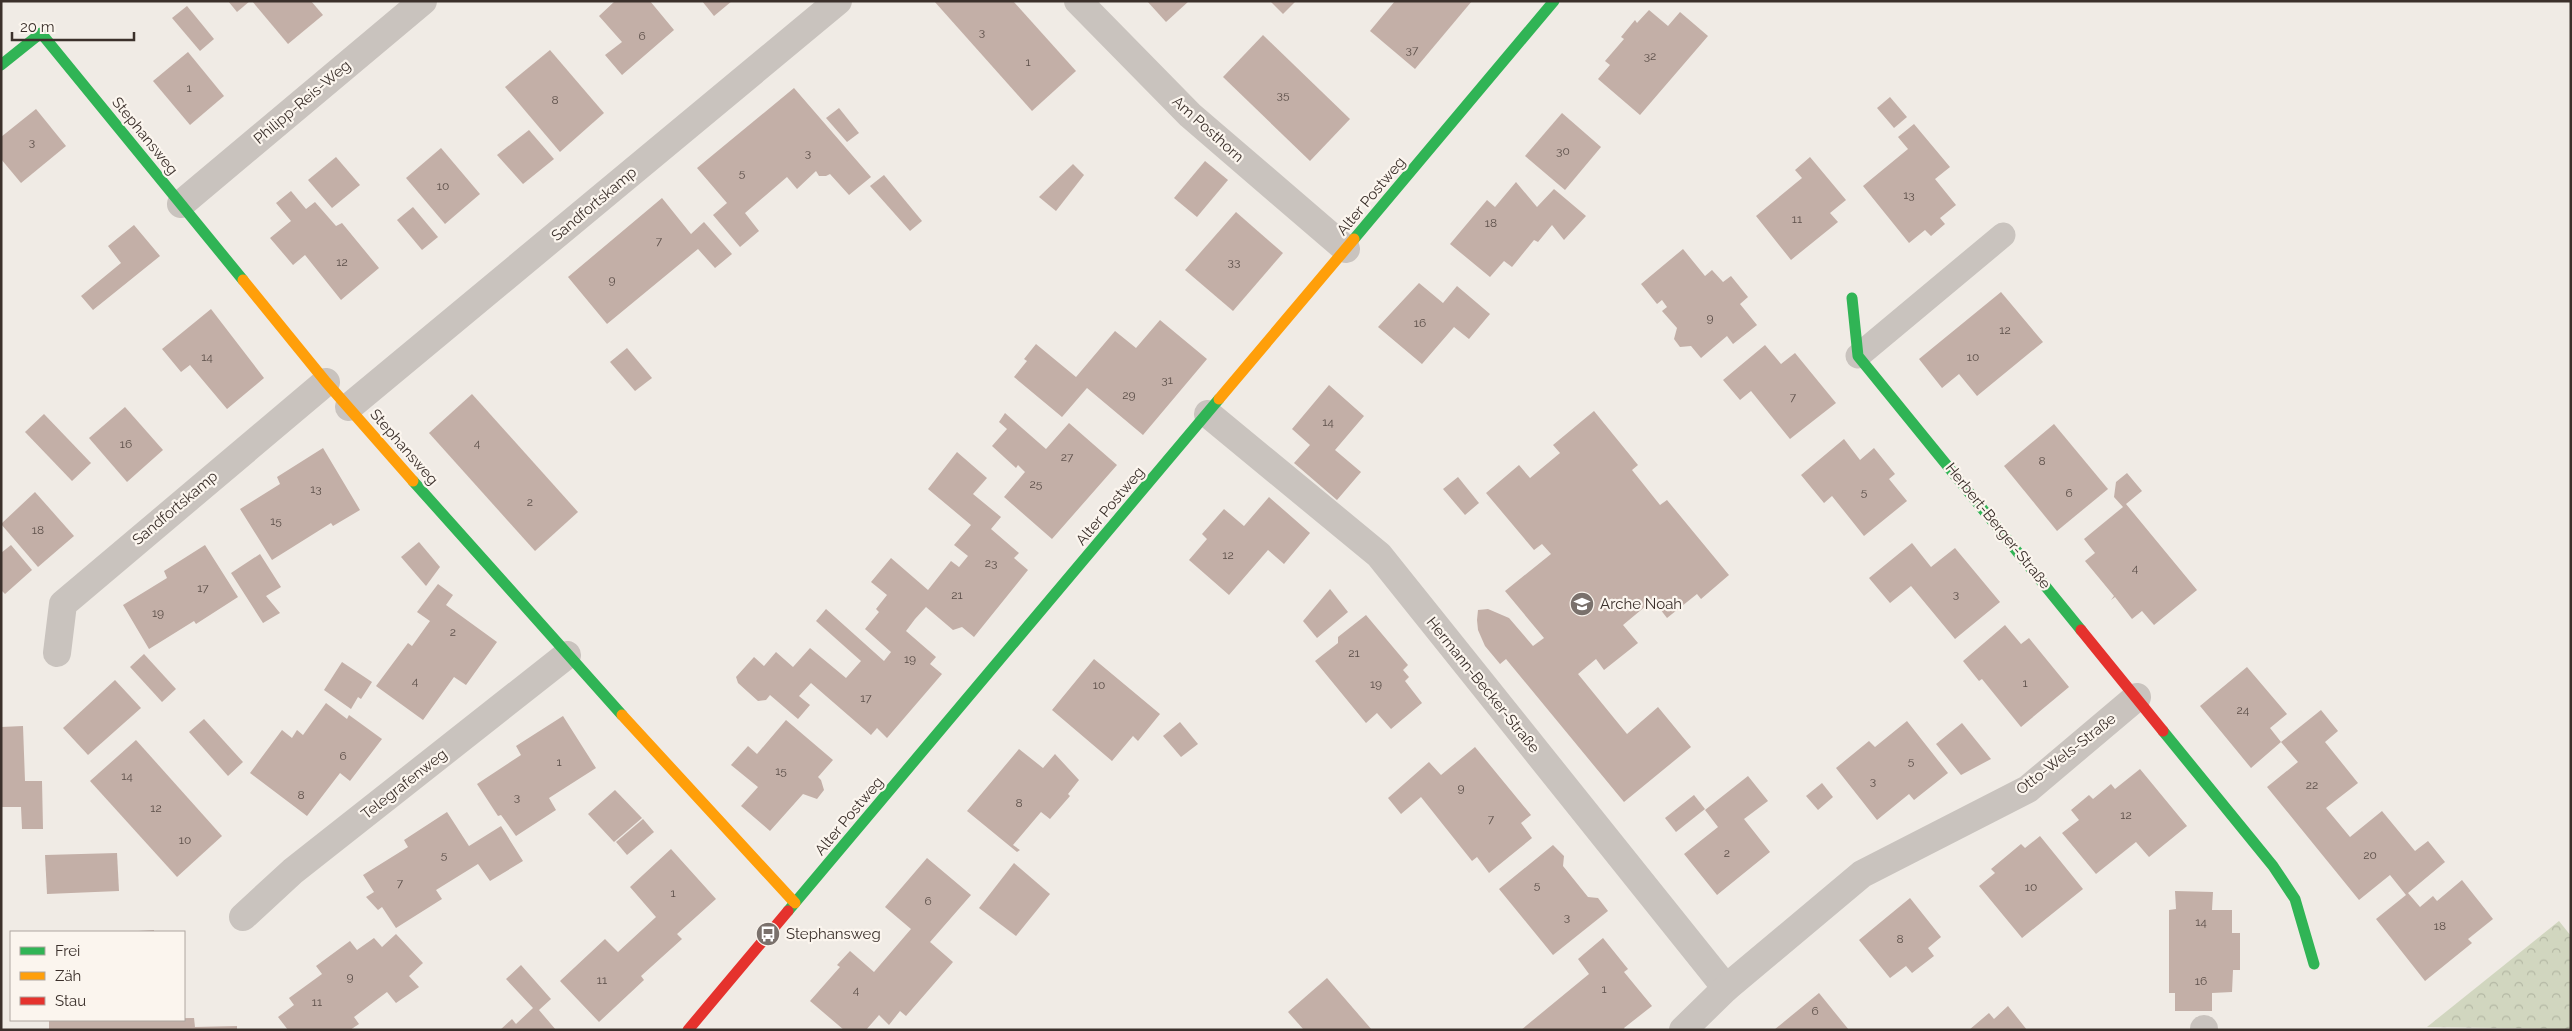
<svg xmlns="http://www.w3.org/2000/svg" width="2572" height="1031" font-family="Raleway,sans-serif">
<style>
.park{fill:url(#park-crowns)}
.building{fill:#c3afa7}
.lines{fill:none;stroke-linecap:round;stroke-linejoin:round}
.lane{stroke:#c9c3be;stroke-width:25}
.street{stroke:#c9c3be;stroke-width:28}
.fast{stroke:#30b455;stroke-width:11}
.slow{stroke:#ff9f0a;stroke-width:11}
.jam{stroke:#e5322d;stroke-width:11}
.labels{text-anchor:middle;stroke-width:4.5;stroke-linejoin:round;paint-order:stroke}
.number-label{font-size:12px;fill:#5d504a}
.street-label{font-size:15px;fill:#3b302b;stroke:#fbf5ee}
.poi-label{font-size:15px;fill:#3b302b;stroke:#fbf5ee;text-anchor:start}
</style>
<defs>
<pattern id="park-crowns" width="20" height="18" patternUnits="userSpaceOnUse" patternTransform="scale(1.25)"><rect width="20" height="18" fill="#d1d6bf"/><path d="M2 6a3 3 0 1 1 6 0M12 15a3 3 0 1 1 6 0" fill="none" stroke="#b4b8a4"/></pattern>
</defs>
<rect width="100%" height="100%" fill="#f0ebe5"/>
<polygon class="park" points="2559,921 2571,936 2571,1029 2427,1027"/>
<g class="building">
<polygon points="228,1 250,1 237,12"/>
<polygon points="252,1 311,1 323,15 288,44"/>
<polygon points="615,1 650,1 674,30 622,75 605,55 622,42 599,16"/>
<polygon points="702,1 732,1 714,16"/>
<polygon points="934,1 1013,1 1076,71 1032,111"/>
<polygon points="1147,1 1189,1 1166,22"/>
<polygon points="1270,1 1296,1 1283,14"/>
<polygon points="1395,1 1472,1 1415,69 1370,31"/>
<polygon points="187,6 214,39 200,51 172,18"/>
<polygon points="1649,10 1668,26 1680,12 1708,36 1640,115 1598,79 1610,65 1605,61 1624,39 1621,37 1635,20 1637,23"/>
<polygon points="1263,35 1350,119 1310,161 1223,77"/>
<polygon points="550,50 604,113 560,152 505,87"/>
<polygon points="188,52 224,96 190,125 153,81"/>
<polygon points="794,88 871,177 849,195 830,174 826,176 819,176 816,171 797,189 787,177 745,213 759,231 740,247 713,215 727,203 697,168"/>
<polygon points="1890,97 1907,117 1894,128 1877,108"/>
<polygon points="839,108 859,133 847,142 826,118"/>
<polygon points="36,109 66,146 21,183 1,159 1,137"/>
<polygon points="1562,113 1601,147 1565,190 1525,156"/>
<polygon points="1914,124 1950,167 1935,179 1956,205 1940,218 1945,224 1931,236 1925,230 1909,243 1863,186 1908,149 1898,137"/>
<polygon points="529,130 554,159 523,184 497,155"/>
<polygon points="441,148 480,194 445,224 406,178"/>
<polygon points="336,157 360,185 332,208 308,180"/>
<polygon points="1810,157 1846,200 1830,213 1838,222 1791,260 1756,216 1802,178 1795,170"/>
<polygon points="1205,161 1228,180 1197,217 1174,198"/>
<polygon points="1073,164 1084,175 1056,211 1039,197"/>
<polygon points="884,175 922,221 910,231 870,186"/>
<polygon points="1516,182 1537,207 1554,189 1586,216 1564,240 1552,225 1538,242 1534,240 1512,267 1504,261 1490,277 1450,244 1487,200 1495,207"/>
<polygon points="291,191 306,209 315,202 336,226 342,223 379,268 341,300 305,255 293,265 270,238 291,221 276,203"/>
<polygon points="662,198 691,234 704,222 732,254 715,268 698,249 607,324 568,277"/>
<polygon points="413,207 438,237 422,250 397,220"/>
<polygon points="1236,212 1283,253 1233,311 1185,270"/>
<polygon points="134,225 160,256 93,310 81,296 121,263 108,246"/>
<polygon points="1683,249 1705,276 1712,270 1723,282 1731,276 1748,297 1740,304 1757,325 1733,344 1727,336 1701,358 1691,346 1680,347 1674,339 1677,328 1662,311 1667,307 1662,300 1657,304 1641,284"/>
<polygon points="1419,283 1443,303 1457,286 1490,314 1469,339 1454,327 1422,364 1378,327"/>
<polygon points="2001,292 2043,342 1977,396 1959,374 1942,388 1919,359"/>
<polygon points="211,309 264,378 227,409 190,365 181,372 162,349"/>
<polygon points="1160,320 1207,359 1143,435 1087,388 1062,417 1014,377 1027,361 1024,359 1036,344 1076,377 1115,331 1136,348"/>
<polygon points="1765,345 1781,364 1795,353 1836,403 1790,439 1751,391 1740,400 1723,380"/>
<polygon points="627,348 652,378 635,391 610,362"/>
<polygon points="1329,385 1364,416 1335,450 1361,472 1337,500 1294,463 1310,445 1292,429"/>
<polygon points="472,394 578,512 535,551 429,433"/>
<polygon points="125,407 163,450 127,482 89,438"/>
<polygon points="1594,411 1638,465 1632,470 1660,505 1667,500 1729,575 1701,599 1697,594 1667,618 1653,600 1623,625 1638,643 1604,670 1596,659 1578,674 1627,734 1658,707 1691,747 1624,802 1506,659 1500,664 1485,646 1478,630 1477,620 1478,610 1488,609 1509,618 1533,646 1544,638 1505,591 1551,554 1542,544 1534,550 1486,493 1519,465 1530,478 1560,453 1553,445"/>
<polygon points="1005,413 1046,449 1069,423 1117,465 1052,539 1004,497 1025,472 1018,465 1016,468 992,446 1007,429 999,422"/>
<polygon points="44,414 91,463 72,481 25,432"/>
<polygon points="2054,424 2108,489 2057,531 2004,466"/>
<polygon points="1844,439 1860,460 1874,448 1895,474 1889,479 1907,501 1864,536 1832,496 1824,503 1801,475"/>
<polygon points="323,448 360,510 333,526 331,523 272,560 240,509 280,484 277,477"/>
<polygon points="957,452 987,478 973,494 1001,517 991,529 1019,553 1014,558 1028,570 974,637 962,627 953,630 926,607 915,619 906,631 936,657 930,664 942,674 887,738 877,728 871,735 811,683 799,696 810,705 798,719 770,695 766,700 758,701 738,683 736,677 754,657 764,666 776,652 793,667 810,648 846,678 861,661 816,621 826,609 884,661 891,652 865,629 879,612 876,609 887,595 871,582 891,558 928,590 951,561 959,567 968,556 954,545 971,525 928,489"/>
<polygon points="2127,473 2142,491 2126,504 2197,590 2154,625 2142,611 2132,619 2115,597 2111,600 2114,596 2085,561 2095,553 2084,539 2123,507 2114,497 2116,482"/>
<polygon points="1458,477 1479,503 1465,515 1443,489"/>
<polygon points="35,492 74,536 38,567 1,524"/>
<polygon points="1269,497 1310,533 1284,564 1268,550 1229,595 1189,560 1207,539 1202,534 1224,509 1244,526"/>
<polygon points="419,542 440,567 426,586 401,557"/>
<polygon points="1912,543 1931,567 1955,548 2000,602 1955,639 1911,586 1890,603 1869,578"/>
<polygon points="11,545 32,570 5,594 1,590 1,553"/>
<polygon points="205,545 238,597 196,624 194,621 149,649 123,605 167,578 164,571"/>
<polygon points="260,554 281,587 266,596 280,613 263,623 231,573"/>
<polygon points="438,584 453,595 446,605 497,642 466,685 454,677 423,720 376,686 408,643 412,646 430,621 417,612"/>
<polygon points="1330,589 1348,612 1317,638 1303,621"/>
<polygon points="1366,615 1408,665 1403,670 1409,677 1405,681 1422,703 1391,729 1377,713 1366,723 1315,661 1338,643 1338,637"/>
<polygon points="2005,625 2021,644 2029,638 2069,687 2021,727 1982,679 1979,681 1963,661"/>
<polygon points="144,654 176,689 162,702 130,667"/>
<polygon points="1094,659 1160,714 1138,741 1133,736 1112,761 1052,710"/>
<polygon points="342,662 372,682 361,699 358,697 351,709 324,690"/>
<polygon points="2247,667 2287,714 2270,728 2281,742 2321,710 2338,731 2325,742 2358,783 2326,808 2350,837 2382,811 2415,851 2428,841 2445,862 2408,893 2420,907 2433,896 2437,901 2462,880 2493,919 2468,939 2472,943 2425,981 2376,919 2406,895 2390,875 2359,900 2267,787 2298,762 2281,742 2251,768 2200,706"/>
<polygon points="115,680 141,708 88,755 63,728"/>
<polygon points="326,703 347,719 349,715 382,739 350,781 340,773 307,816 250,773 282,730 292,738 297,730 303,735"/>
<polygon points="563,716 596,768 549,798 556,810 516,836 501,815 498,816 477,784 521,755 516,746"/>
<polygon points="204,719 243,762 228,776 189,732"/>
<polygon points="786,720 833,760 818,777 821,780 824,790 817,799 803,794 770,831 741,806 758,787 731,765 748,746 757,754"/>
<polygon points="1907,721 1948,773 1914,800 1909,794 1877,820 1836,768 1869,741 1875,747"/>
<polygon points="1180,722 1198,744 1181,757 1163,736"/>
<polygon points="1962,723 1991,759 1961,775 1936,744"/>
<polygon points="23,726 25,781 42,781 43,829 22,829 21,807 1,807 1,727"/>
<polygon points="136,740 222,836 177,877 90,781"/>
<polygon points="1475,747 1531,815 1521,823 1532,838 1489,873 1477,857 1472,861 1421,797 1401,814 1388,798 1429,762 1441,775"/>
<polygon points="1019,749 1043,768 1055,754 1079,780 1068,794 1070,796 1050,819 1041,812 1013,845 1020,850 1017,852 967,811"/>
<polygon points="2140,769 2187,826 2149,857 2136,842 2096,874 2062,833 2079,820 2071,810 2089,795 2093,799 2111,784 2115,789"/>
<polygon points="1748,776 1768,801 1744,819 1770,852 1717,895 1684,854 1718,827 1705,810"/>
<polygon points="1822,783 1833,797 1818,810 1806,796"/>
<polygon points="615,790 642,818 614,842 588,814"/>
<polygon points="1694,795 1705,809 1676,832 1665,818"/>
<polygon points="447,812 469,846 501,826 523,861 490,881 478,864 436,890 442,899 396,928 382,907 378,910 366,897 374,892 363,875 408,847 404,840"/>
<polygon points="643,819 654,832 627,855 616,842"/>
<polygon points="2040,836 2083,889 2022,938 1979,886 1995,873 1991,869 2021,844 2025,848"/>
<polygon points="1553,845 1564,856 1563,866 1588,897 1598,898 1608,911 1553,955 1499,889"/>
<polygon points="671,849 716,899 677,934 682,939 641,976 644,980 599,1022 560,981 605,939 618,952 656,917 630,887"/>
<polygon points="117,853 119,891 47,894 45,855"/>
<polygon points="927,858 971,895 930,942 953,962 906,1016 900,1011 889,1025 879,1015 866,1030 844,1030 810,1001 840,967 837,965 850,951 874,972 911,929 885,907"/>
<polygon points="1014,863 1050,894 1016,936 979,908"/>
<polygon points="2175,891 2213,892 2212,910 2232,910 2232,933 2240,933 2240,970 2233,970 2232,992 2212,993 2212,1011 2175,1011 2175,993 2169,993 2169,910 2176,909"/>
<polygon points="1910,898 1941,937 1928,948 1934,956 1912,973 1906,966 1890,978 1859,940"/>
<polygon points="154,930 154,932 138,932 138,931"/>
<polygon points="396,934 423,963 409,976 419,987 396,1003 387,992 354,1017 359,1024 350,1030 288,1030 278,1017 294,1005 289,998 322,974 316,966 350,941 357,950 374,938 382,947"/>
<polygon points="1603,938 1628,969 1624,972 1652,1006 1624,1028 1625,1030 1521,1030 1589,974 1578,959"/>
<polygon points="521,965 551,999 539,1010 556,1030 500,1030 512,1019 516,1024 533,1008 506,979"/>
<polygon points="1327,978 1372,1030 1304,1030 1288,1012"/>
<polygon points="1819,993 1849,1030 1774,1030"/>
<polygon points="2008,1006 2027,1030 1969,1030 1989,1013 1994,1019"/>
<polygon points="194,1018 195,1027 237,1026 237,1030 49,1030 49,1020"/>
</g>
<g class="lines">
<polyline class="lane" points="1858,356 2003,235"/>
<g class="street">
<polyline points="1078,1 1190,115 1346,249"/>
<polyline points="181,204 423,1"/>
<polyline points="349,407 838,1"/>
<polyline points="1208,414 1379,555 1726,988"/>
<polyline points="57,653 63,604 326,382"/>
<polyline points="243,917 293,871 567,655"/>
<polyline points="1683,1030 1726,988 1862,874 2028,789 2137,697"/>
<polyline points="2204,1030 2204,1029"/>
</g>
<g class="fast">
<polyline points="1,65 41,33 243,280"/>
<polyline points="1354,239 1554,1"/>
<polyline points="1852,298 1858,356 2081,630"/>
<polyline points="413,481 622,715"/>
<polyline points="2163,731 2273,866 2295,899 2314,964"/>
<polyline points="788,911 1219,399"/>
</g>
<g class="slow">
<polyline points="243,280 326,382 413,481"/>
<polyline points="1219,399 1354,239"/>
<polyline points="622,715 795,903"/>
</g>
<g class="jam">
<polyline points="2081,630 2163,731"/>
<polyline points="688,1030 788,911"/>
</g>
</g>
<defs>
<g id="school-disc" transform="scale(1.25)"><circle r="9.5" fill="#7a716c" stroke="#fbf5ee"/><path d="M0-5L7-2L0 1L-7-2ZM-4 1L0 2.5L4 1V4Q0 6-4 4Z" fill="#fff"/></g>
<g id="bus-disc" transform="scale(1.25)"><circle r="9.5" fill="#7a716c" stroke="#fbf5ee"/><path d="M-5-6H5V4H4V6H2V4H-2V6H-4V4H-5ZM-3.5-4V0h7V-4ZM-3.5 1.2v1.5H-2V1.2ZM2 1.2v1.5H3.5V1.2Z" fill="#fff"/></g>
</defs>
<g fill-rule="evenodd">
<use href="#school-disc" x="1582" y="604"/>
<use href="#bus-disc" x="768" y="934"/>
</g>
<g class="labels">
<g class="number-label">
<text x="982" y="36">3</text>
<text x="642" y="40">6</text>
<text x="1412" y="54">37</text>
<text x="1650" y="60">32</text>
<text x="1028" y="66">1</text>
<text x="189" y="92">1</text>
<text x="1283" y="99">35</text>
<text x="555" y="104">8</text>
<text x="32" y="146">3</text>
<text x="1563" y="155">30</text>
<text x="808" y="157">3</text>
<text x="742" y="177">5</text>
<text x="443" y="190">10</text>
<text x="1909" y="199">13</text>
<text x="1797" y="223">11</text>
<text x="1491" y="227">18</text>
<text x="659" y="245">7</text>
<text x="342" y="266">12</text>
<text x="1234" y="266">33</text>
<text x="612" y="284">9</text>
<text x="1710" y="322">9</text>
<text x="1420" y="327">16</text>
<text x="2005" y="334">12</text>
<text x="207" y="361">14</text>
<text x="1973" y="361">10</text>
<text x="1167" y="384">31</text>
<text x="1129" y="399">29</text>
<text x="1793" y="401">7</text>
<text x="1328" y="426">14</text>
<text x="477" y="447">4</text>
<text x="126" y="448">16</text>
<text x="1067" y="461">27</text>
<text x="2042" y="465">8</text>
<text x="1036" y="488">25</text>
<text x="316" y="493">13</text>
<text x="1864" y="496">5</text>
<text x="2069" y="497">6</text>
<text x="530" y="506">2</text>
<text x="276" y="525">15</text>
<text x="38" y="534">18</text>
<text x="1228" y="559">12</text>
<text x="991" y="567">23</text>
<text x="2135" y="572">4</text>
<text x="203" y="592">17</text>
<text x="1956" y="598">3</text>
<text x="957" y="599">21</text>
<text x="158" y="617">19</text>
<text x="453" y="636">2</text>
<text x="1354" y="657">21</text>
<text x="910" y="663">19</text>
<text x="415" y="685">4</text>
<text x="2025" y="687">1</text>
<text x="1376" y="688">19</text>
<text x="1099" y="689">10</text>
<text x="866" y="702">17</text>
<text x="2243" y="714">24</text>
<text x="343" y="760">6</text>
<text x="1911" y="765">5</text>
<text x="559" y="766">1</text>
<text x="781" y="775">15</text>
<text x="127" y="780">14</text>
<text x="1873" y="785">3</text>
<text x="2312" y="789">22</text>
<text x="1461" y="792">9</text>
<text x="301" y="799">8</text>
<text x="517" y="801">3</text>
<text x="1019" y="807">8</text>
<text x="156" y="812">12</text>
<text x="2126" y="819">12</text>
<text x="1491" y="823">7</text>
<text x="185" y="844">10</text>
<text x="1727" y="857">2</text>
<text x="444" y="859">5</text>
<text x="2370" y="859">20</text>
<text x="400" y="887">7</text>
<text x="1537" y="889">5</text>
<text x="2031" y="891">10</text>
<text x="673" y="897">1</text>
<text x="928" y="905">6</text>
<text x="1567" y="921">3</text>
<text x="2201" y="926">14</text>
<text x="2440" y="930">18</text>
<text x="1900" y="943">8</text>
<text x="350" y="981">9</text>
<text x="602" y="984">11</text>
<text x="2201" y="985">16</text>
<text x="1604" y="993">1</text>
<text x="856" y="994">4</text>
<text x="317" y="1006">11</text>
<text x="1815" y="1015">6</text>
</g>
<g class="street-label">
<text transform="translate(302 102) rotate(-40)" y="5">Philipp-Reis-Weg</text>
<text transform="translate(1208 129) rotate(42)" y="5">Am Posthorn</text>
<text transform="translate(145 136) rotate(51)" y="5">Stephansweg</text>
<text transform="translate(1371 196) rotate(-50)" y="5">Alter Postweg</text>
<text transform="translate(594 204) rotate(-40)" y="5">Sandfortskamp</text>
<text transform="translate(404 447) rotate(49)" y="5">Stephansweg</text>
<text transform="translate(1110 506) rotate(-50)" y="5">Alter Postweg</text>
<text transform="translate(175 508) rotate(-40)" y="5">Sandfortskamp</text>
<text transform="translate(1998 526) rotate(51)" y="5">Herbert-Berger-Straße</text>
<text transform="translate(1483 685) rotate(51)" y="5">Hermann-Becker-Straße</text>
<text transform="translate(2066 754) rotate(-38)" y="5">Otto-Wels-Straße</text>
<text transform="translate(404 784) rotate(-38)" y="5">Telegrafenweg</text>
<text transform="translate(849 816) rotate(-50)" y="5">Alter Postweg</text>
</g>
<g class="poi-label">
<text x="1600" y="609">Arche Noah</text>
<text x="786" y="939">Stephansweg</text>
</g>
</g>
<rect width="2572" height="1031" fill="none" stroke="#3b302b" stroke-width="5"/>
<rect x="10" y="931" width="175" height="90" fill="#fbf5ee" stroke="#aea6a0"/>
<rect x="20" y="947" width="25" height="8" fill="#30b455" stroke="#aea6a0"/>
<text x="55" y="956" font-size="15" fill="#3b302b">Frei</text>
<rect x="20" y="972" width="25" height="8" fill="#ff9f0a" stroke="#aea6a0"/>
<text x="55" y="981" font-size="15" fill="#3b302b">Zäh</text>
<rect x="20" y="997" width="25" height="8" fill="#e5322d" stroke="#aea6a0"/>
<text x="55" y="1006" font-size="15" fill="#3b302b">Stau</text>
<path d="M12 32v8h122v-8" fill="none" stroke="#3b302b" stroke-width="2.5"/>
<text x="20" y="32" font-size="15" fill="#3b302b" stroke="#fbf5ee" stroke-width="4" paint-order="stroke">20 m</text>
</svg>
